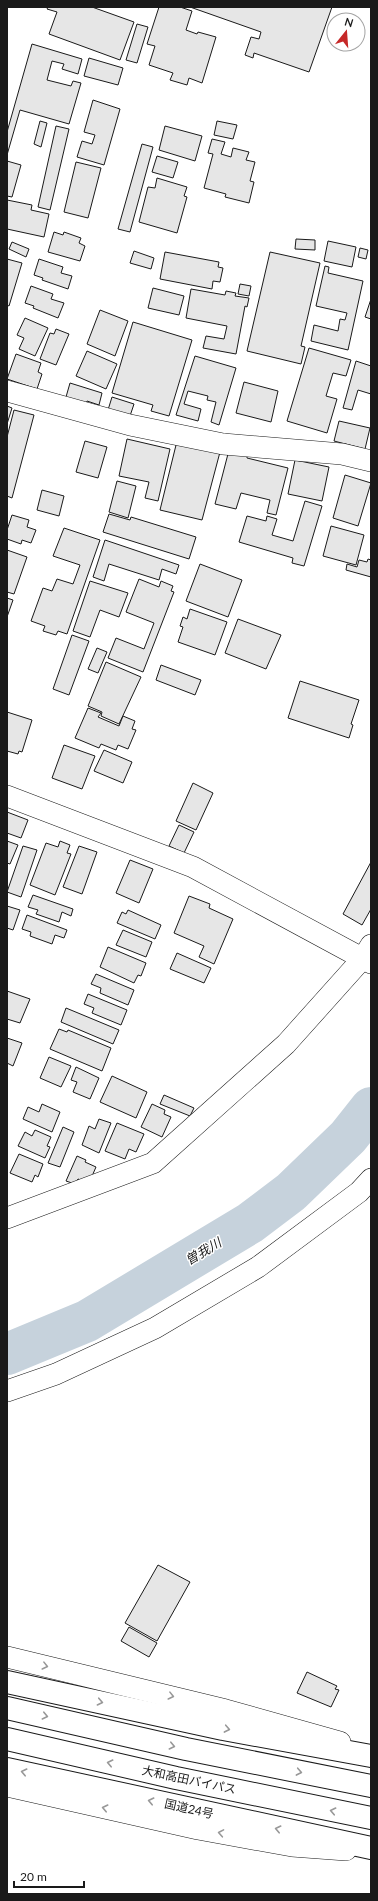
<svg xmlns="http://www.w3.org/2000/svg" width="378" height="1901" font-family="Lato,'Noto Sans JP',sans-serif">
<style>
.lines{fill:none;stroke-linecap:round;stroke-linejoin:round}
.river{stroke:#c6d2dc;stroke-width:42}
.building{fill:#e6e6e6;stroke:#1a1a1a}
.minor-casing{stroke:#1a1a1a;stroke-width:22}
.trunk-casing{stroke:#1a1a1a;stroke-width:24}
.minor{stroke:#fff;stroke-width:21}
.trunk{stroke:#fff;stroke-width:22}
.oneway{stroke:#989898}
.labels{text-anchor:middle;stroke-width:3;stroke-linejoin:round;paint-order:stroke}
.street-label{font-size:12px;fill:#1a1a1a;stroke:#fff}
.water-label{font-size:13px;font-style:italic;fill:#1a1a1a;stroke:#fff}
</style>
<rect width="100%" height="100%" fill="#fff"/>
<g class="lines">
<polyline class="river" points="7,1354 87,1321 250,1223 291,1192 348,1137 371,1108"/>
</g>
<g class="building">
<polygon points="48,7 92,7 134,22 120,60 49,34 57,12 47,9"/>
<polygon points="159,7 180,7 192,11 186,30 197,34 198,32 216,37 202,83 189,78 187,85 170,80 173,73 149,65 155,46 147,44"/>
<polygon points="190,7 332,7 309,72 254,53 253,58 245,55 251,37 259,39 261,32"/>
<polygon points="137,24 148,27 137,63 126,60"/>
<polygon points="32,44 82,59 78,74 62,69 64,64 52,61 47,80 71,86 73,81 81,83 69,124 20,110 7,155 7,132"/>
<polygon points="89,58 123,68 118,85 84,76"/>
<polygon points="93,100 120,109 104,165 77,157 82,141 92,144 95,135 84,132"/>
<polygon points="40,121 47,123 41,147 34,144"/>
<polygon points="217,121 237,125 233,139 214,135"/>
<polygon points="56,126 69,129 50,210 38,207"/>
<polygon points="165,126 202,136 195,161 159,150"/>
<polygon points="212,139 225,142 221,154 231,157 233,148 249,152 246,160 255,162 250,181 254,182 249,203 225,197 226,194 204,188 213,154 208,153"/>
<polygon points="142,144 153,147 130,232 118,229"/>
<polygon points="157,156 178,162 173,178 152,172"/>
<polygon points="7,161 21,165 12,197 7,196"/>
<polygon points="76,162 101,168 88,218 64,212"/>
<polygon points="157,178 187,187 184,196 187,197 177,233 139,222 148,187 155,188"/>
<polygon points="7,200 32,205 31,210 49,214 44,237 7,229"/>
<polygon points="54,232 63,235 64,232 81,238 79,243 85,246 80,261 48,252"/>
<polygon points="296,239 315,240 315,250 295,249"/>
<polygon points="328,241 356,247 352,267 324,261"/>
<polygon points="12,242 29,249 26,257 9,249"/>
<polygon points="360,248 368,250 366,259 358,257"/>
<polygon points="134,251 154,258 151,269 130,263"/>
<polygon points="165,252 219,262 218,267 223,268 220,282 213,281 212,289 160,279"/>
<polygon points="270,252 320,263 301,346 305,347 301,364 247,351"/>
<polygon points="7,259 22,263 9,306 7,305"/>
<polygon points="39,259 63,267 61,273 72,276 68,289 42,280 43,278 34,275"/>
<polygon points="325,266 329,267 328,273 363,281 348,350 311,341 314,325 338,331 340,319 345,320 347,313 316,306"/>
<polygon points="240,284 251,286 249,296 238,294"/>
<polygon points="31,286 53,294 51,299 64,303 58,318 33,308 34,306 25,303"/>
<polygon points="153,288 184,296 179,315 148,308"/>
<polygon points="191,289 225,295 226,291 236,293 235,296 249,298 247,307 245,306 236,354 203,348 206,336 224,339 227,326 186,318"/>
<polygon points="371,299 371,319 365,317"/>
<polygon points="100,310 128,321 115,356 87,344"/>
<polygon points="25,318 48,328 35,356 19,349 24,338 17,335"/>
<polygon points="133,322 192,340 169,416 151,411 153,405 112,393"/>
<polygon points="56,329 69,334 56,365 40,359 50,333 54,334"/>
<polygon points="309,348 351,360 346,376 333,373 326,396 337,399 327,433 287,421"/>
<polygon points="87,351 117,364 106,389 76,376"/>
<polygon points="16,354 41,363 38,372 42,374 37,389 7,379"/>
<polygon points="195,356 236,368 219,425 211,422 216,402 207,400 208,396 188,391 184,404 201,409 198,421 176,415"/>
<polygon points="356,361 371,366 371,394 358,390 352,410 343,408"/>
<polygon points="244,382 278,391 271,422 236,413"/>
<polygon points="70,383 102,393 99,405 87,401 86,404 66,397"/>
<polygon points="112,397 134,404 130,416 108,410"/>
<polygon points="7,406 12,408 7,424"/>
<polygon points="14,410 34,415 12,498 7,496 7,437"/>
<polygon points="339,421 370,428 365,449 334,441"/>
<polygon points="127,439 170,449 158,501 145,498 149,482 119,476"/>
<polygon points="85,441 107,447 98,478 76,472"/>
<polygon points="177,441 220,452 202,520 160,510"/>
<polygon points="229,450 247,455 247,458 288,468 276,515 267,513 270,500 241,493 236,509 215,504"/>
<polygon points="295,460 329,467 322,501 288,494"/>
<polygon points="345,475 371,483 358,526 333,518"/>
<polygon points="117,481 136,486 128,518 109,512"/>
<polygon points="42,490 64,496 59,516 37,510"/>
<polygon points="305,501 322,506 304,566 292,563 293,558 239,542 247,516 266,521 267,516 277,519 272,535 293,541"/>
<polygon points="109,514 130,520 131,517 196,537 189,559 103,532"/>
<polygon points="12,515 29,520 27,527 36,530 31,543 22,540 21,544 7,539 7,530"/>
<polygon points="331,526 364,535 356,565 323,556"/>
<polygon points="64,528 100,540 67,634 58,631 56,635 43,631 45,626 31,621 43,588 52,591 57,579 73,584 80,565 53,556"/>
<polygon points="105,540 179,565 176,574 162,569 159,580 109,564 104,581 93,577"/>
<polygon points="7,550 27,557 14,594 7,592"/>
<polygon points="368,559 371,560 371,577 346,570 347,564 357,567 359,560 367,562"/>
<polygon points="200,564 242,580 228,617 186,601"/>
<polygon points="139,579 159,587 161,581 173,586 171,591 174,592 143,672 108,658 116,638 144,649 154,623 126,612"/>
<polygon points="90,581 128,593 119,617 100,610 90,637 73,631"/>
<polygon points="7,598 13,600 7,617"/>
<polygon points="190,609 227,622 215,655 178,642 183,627 180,626 183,617 187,619"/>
<polygon points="238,619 281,635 266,669 225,653"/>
<polygon points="72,635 89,641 69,695 53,689"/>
<polygon points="97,648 107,652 98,673 88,669"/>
<polygon points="106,662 141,677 119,724 101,716 102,712 88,706"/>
<polygon points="161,665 201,680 195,695 156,680"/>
<polygon points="300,681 359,700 351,724 353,725 349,738 288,718"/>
<polygon points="88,708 101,713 98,717 119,726 123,716 135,721 132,729 136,730 128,749 118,745 116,750 101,744 99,748 75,738"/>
<polygon points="7,712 32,720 22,752 19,751 18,754 7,751"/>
<polygon points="64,745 95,756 82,789 52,778"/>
<polygon points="104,750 132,762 123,783 94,771"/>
<polygon points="193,783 213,793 196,830 176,821"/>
<polygon points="7,812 28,820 21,838 7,833"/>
<polygon points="179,825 194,832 184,853 169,846"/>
<polygon points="7,841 18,845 10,864 7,863"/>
<polygon points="60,841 70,845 67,853 71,854 55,895 30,885 46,843 58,847"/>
<polygon points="23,846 37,850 21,897 7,892"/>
<polygon points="79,846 97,852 82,894 63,887"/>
<polygon points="130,860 153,869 139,903 116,893"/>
<polygon points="371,862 371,909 362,925 343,914"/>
<polygon points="33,895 73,909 71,916 62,912 59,922 36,914 38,910 28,907"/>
<polygon points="189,896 210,904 209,908 233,919 214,964 199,957 204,946 174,933"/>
<polygon points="7,906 20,910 13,930 7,928"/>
<polygon points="128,910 161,925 155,939 117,923 122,912 126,914"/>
<polygon points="27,915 67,930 64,938 55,935 52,944 30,936 31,932 22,929"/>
<polygon points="123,930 152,942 146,957 116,945"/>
<polygon points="108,947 146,963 141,976 138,975 134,983 100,967"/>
<polygon points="177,953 211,968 204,983 170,969"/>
<polygon points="96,974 134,990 128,1005 100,993 101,988 91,984"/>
<polygon points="7,991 30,999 20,1023 7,1019"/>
<polygon points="88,994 127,1010 121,1025 92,1013 94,1008 84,1004"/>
<polygon points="66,1008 119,1030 113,1044 61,1022"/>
<polygon points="59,1029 67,1032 68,1030 111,1048 102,1071 50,1049"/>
<polygon points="7,1038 22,1043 13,1066 7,1063"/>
<polygon points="49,1057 71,1066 61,1087 40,1078"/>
<polygon points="76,1067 99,1078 90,1099 73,1092 77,1082 71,1080"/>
<polygon points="112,1076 147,1092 136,1118 100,1102"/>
<polygon points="164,1095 194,1108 190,1116 160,1104"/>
<polygon points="42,1104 60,1112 52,1132 23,1119 28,1107 39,1112"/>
<polygon points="152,1104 165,1110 164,1114 171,1117 162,1137 141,1127"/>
<polygon points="99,1119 111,1123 99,1153 82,1145 89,1126 95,1129"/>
<polygon points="117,1123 144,1134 136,1152 129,1149 125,1159 105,1151"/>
<polygon points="63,1127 74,1132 60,1167 48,1163"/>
<polygon points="35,1130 51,1137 47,1146 50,1147 45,1158 18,1146 25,1132 32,1136"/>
<polygon points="19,1154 43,1164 38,1177 35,1175 32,1182 10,1173"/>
<polygon points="77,1156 86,1160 85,1162 96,1167 89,1183 78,1179 75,1184 66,1181"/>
<polygon points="158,1565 190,1582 157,1641 125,1623"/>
<polygon points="129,1627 157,1643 149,1657 121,1641"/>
<polygon points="307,1672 337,1686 335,1689 339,1690 331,1707 297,1693"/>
</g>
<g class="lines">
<g class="minor-casing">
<g id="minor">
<polyline points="7,391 130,425 223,444 342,454 371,461"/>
<polyline points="7,796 193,867 371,963"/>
<polyline points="7,1218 153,1163 286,1044 363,958 371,945"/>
<polyline points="7,1391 56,1374 155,1328 258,1267 359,1192 371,1179"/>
<polyline points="7,1657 226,1710 340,1742"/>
<polyline points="7,1786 198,1829 292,1846 346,1850"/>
</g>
</g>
<g class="trunk-casing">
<g id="trunk">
<polyline points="7,1682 223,1729 371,1756"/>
<polyline points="7,1708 186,1749 371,1786"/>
<polyline points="7,1739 176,1778 371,1818"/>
<polyline points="7,1769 371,1848"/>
</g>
</g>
<use href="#minor" class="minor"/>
<use href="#trunk" class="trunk"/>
</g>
<defs><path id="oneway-chevron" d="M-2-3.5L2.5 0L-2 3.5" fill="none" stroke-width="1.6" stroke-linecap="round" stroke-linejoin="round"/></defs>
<g class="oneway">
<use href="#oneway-chevron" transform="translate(45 1666) rotate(14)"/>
<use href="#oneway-chevron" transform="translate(171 1696) rotate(14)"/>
<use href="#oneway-chevron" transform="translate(100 1702) rotate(12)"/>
<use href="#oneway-chevron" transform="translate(45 1716) rotate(13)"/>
<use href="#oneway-chevron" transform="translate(227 1729) rotate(11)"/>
<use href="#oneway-chevron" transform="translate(172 1746) rotate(13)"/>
<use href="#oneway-chevron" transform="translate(110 1763) rotate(-167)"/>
<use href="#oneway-chevron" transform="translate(24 1772) rotate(-167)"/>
<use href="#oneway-chevron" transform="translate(299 1772) rotate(11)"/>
<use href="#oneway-chevron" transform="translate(151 1801) rotate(-167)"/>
<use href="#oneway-chevron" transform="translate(105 1808) rotate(-167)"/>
<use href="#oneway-chevron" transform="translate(333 1811) rotate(-168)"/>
<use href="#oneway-chevron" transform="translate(278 1829) rotate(-167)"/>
<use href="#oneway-chevron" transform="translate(221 1833) rotate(-170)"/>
</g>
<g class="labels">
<g class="street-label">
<text transform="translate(189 1780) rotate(12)" y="4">大和高田バイパス</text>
<text transform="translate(189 1809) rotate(13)" y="4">国道24号</text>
</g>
<g class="water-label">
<text transform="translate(203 1251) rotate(-31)" y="5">曽我川</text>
</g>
</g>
<rect width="378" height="1901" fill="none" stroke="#1a1a1a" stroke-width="16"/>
<g transform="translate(346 32) rotate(17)"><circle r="19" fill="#ffffff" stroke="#a3a3a3"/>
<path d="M0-3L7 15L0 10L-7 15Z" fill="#c62828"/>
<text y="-6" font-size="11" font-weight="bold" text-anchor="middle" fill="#1a1a1a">N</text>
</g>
<path d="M14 1881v6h70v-6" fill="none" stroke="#1a1a1a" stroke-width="2"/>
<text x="20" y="1881" font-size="12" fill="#1a1a1a" stroke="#ffffff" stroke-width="3" paint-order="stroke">20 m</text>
</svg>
